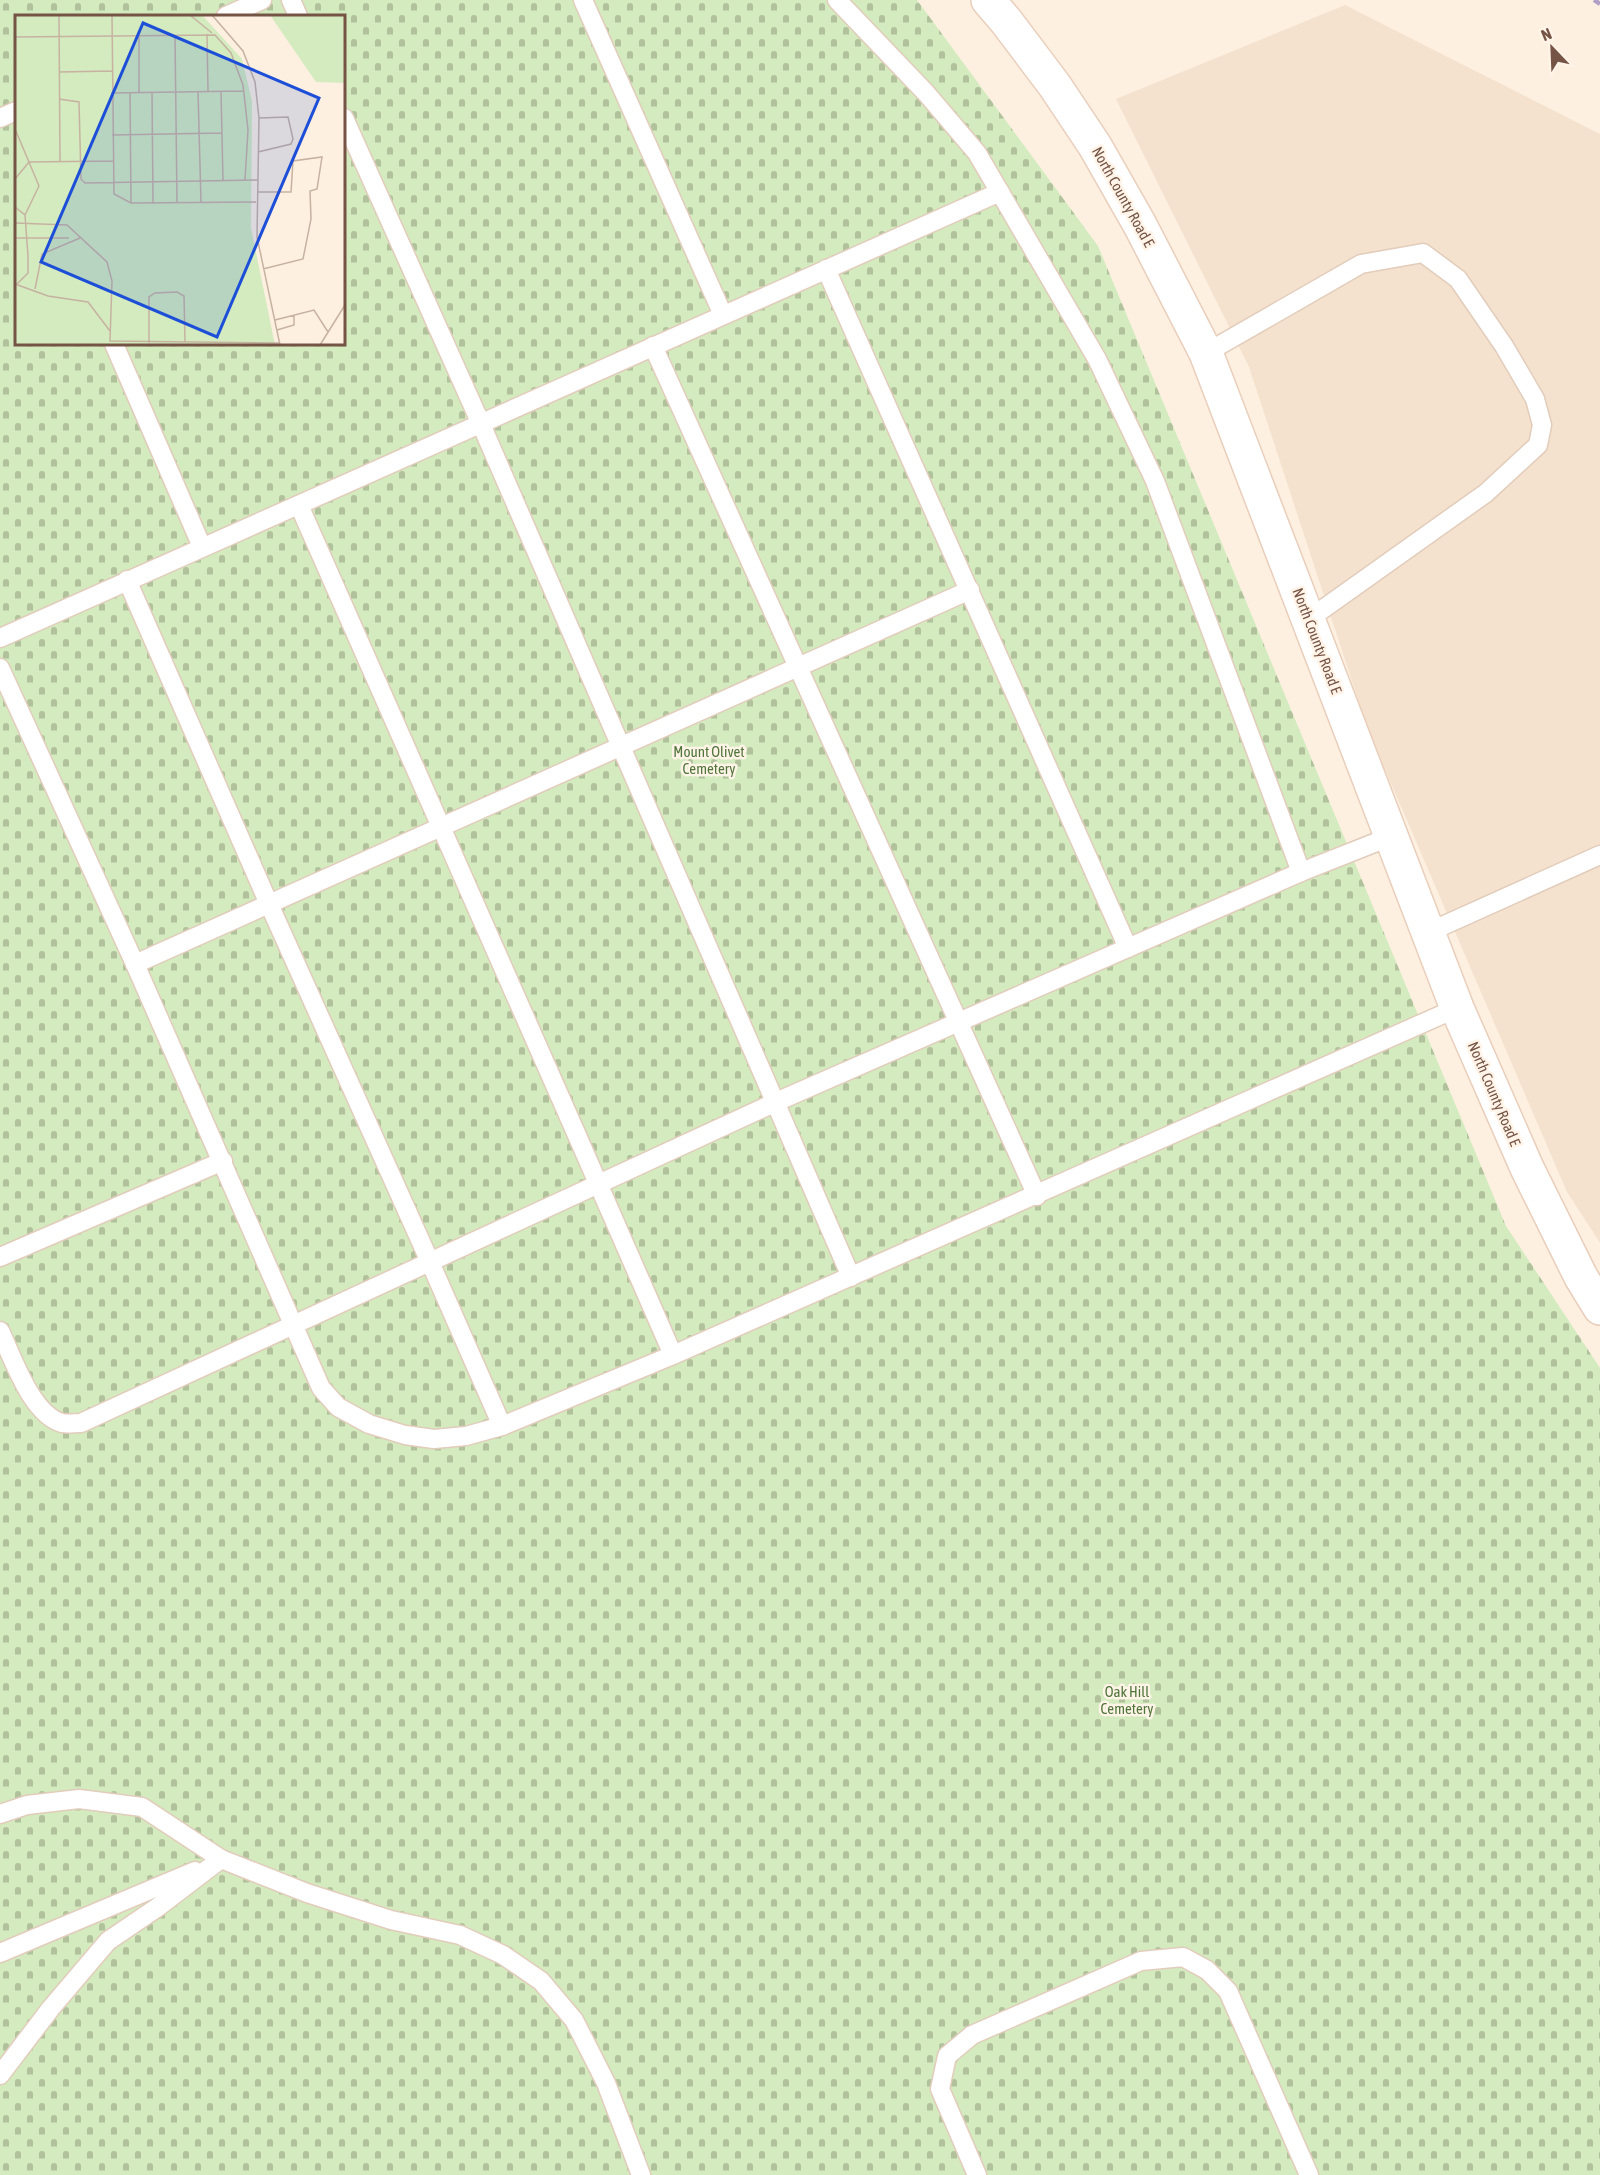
<svg xmlns="http://www.w3.org/2000/svg" width="1600" height="2175" font-family="'Asap Condensed',sans-serif">
<style>
.residential{fill:#f5e2ce}
.cemetery{fill:url(#cemetery-stones);fill-rule:evenodd}
.lines{fill:none;stroke-linecap:round;stroke-linejoin:round}
.lane-casing{stroke:#e2ccbb;stroke-width:21}
.secondary-casing{stroke:#e9cebb;stroke-width:36}
.lane{stroke:#fff;stroke-width:18}
.secondary{stroke:#fff;stroke-width:33}
.rail{stroke:#b29fc7;stroke-width:4.5;stroke-dasharray:9 6;stroke-linecap:butt}
.labels{text-anchor:middle;stroke-width:5;stroke-linejoin:round;paint-order:stroke}
.street-label{font-size:15px;fill:#755446;stroke:#fff4e7}
.park-label{font-size:15px;fill:#50763b;stroke:#fff4e7}
.inset-road{fill:none;stroke:#c7b2a2;stroke-width:1.5}
.view{fill:#1d4ed8;fill-opacity:0.15;stroke:#1d4ed8;stroke-width:3}
.inset-edge{fill:none;stroke:#755446;stroke-width:3}
</style>
<defs>
<pattern id="cemetery-stones" width="16" height="16" patternUnits="userSpaceOnUse" patternTransform="scale(1.5)"><rect width="16" height="16" fill="#d3ebbe"/><path d="M2 7V4a2 2 0 0 1 4 0v3zM10 15v-3a2 2 0 0 1 4 0v3z" fill="#b0c19c"/></pattern>
</defs>
<rect width="100%" height="100%" fill="#fdf0e0"/>
<polygon class="residential" points="1345,5 1600,134 1600,1243 1567,1192 1368,730 1249,367 1116,99"/>
<path class="cemetery" d="M0 0H917L1098 246 1506 1226 1600 1368V2175H0ZM16 16H344V344H16Z"/>
<g class="lines">
<g class="lane-casing">
<g id="lane">
<polyline points="291,0 298,16"/>
<polyline points="583,0 723,315"/>
<polyline points="837,0 926,93 977,153 1097,359 1155,481 1301,872"/>
<polyline points="226,16 262,0"/>
<polyline points="0,118 16,111"/>
<polyline points="344,118 481,424 851,1277"/>
<polyline points="826,269 1128,948"/>
<polyline points="114,344 202,547"/>
<polyline points="653,346 1037,1196"/>
<polyline points="1206,353 1361,264 1423,253 1458,279 1504,346 1535,399 1542,425 1538,445 1486,493 1309,619"/>
<path d="M299 505C423 789 550 1071 673 1355"/>
<polyline points="127,580 269,904 430,1262 502,1426"/>
<polyline points="0,638 1000,192"/>
<polyline points="0,668 135,964 321,1388 338,1407 369,1424 405,1435 434,1439 466,1436 502,1426 673,1355 1457,1008"/>
<polyline points="1429,932 1600,855"/>
<polyline points="135,964 970,590"/>
<polyline points="0,1257 223,1161"/>
<path d="M0 1331C13 1358 31 1414 62 1423 67 1424 75 1423 81 1423L776 1102 1301 872 1392 836"/>
<polyline points="0,1814 27,1805 79,1799 142,1807 221,1859 307,1893 391,1920 460,1935 503,1955 541,1981 574,2020 606,2083 641,2175"/>
<polyline points="0,1953 195,1871"/>
<polyline points="0,2075 51,2008 108,1941 158,1907 221,1859"/>
<polyline points="977,2175 940,2089 947,2056 972,2035 1141,1961 1183,1957 1207,1970 1228,1991 1309,2175"/>
</g>
</g>
<g class="secondary-casing">
<polyline id="secondary" points="988,0 1006,21 1055,86 1095,146 1140,225 1206,353 1457,1008 1527,1168 1581,1277 1600,1308"/>
</g>
<use href="#lane" class="lane"/>
<use href="#secondary" class="secondary"/>
<polyline class="rail" points="1594,0 1600,4"/>
</g>
<g class="labels">
<g class="street-label">
<text transform="translate(1123 197) rotate(61)" y="5">North County Road E</text>
<text transform="translate(1317 641) rotate(69)" y="5">North County Road E</text>
<text transform="translate(1494 1094) rotate(67)" y="5">North County Road E</text>
</g>
<g class="park-label">
<text x="709" y="757">Mount Olivet<tspan x="709" dy="17">Cemetery</tspan></text>
<text x="1127" y="1697">Oak Hill<tspan x="1127" dy="17">Cemetery</tspan></text>
</g>
</g>
<g transform="translate(15 15)">
<rect width="330" height="330" fill="#fdf0e0"/>
<path d="M0 0H187L227 44 237 86 236 213 260 330H0Z" fill="#d3ebbe"/>
<path d="M255 0H330V68L301 67Z" fill="#d3ebbe"/>
<path class="inset-road" d="M44 0 45 146M97 0 99 179 116 188 241 187M175 0 197 18M197 0 228 36 240 67 244 103 242 222 265 330M192 19 193 76M160 20 162 188M124 21V77M0 22 200 20 216 38 228 70 233 115 230 165M44 57 98 56M183 76 186 188M206 76 208 165M137 77 138 189M96 78 229 76M115 78 116 188M44 84 64 87 66 164 70 168 242 165M0 114 14 147 98 146M97 120 207 118M243 137 276 129 278 124 273 102 244 103M0 164 14 147M242 177H276L278 146 307 142 302 174 295 176 296 204 288 244 248 254M0 192 10 200 13 241V258L2 269M10 200 24 171 14 147M0 208 52 210 92 247 97 266 95 326 265 328M0 223H54M0 269 33 281 73 287 95 316M20 274 27 239 65 223M260 305 299 295 313 317M262 315 279 310V300M134 328V282L140 278 162 277 169 281 170 327M305 330 330 290"/>
<path class="view" d="M128 8 304 83 202 322 26 247Z"/>
<rect width="330" height="330" class="inset-edge"/>
</g>
<g transform="translate(1552 48) rotate(337)" stroke="#fff4e7" stroke-width="4.5" paint-order="stroke">
<path d="M0-4.5L10 22L0 15L-10 22Z" fill="#755446"/>
<text y="-9" font-size="16" font-weight="bold" text-anchor="middle" fill="#755446">N</text>
</g>
</svg>
